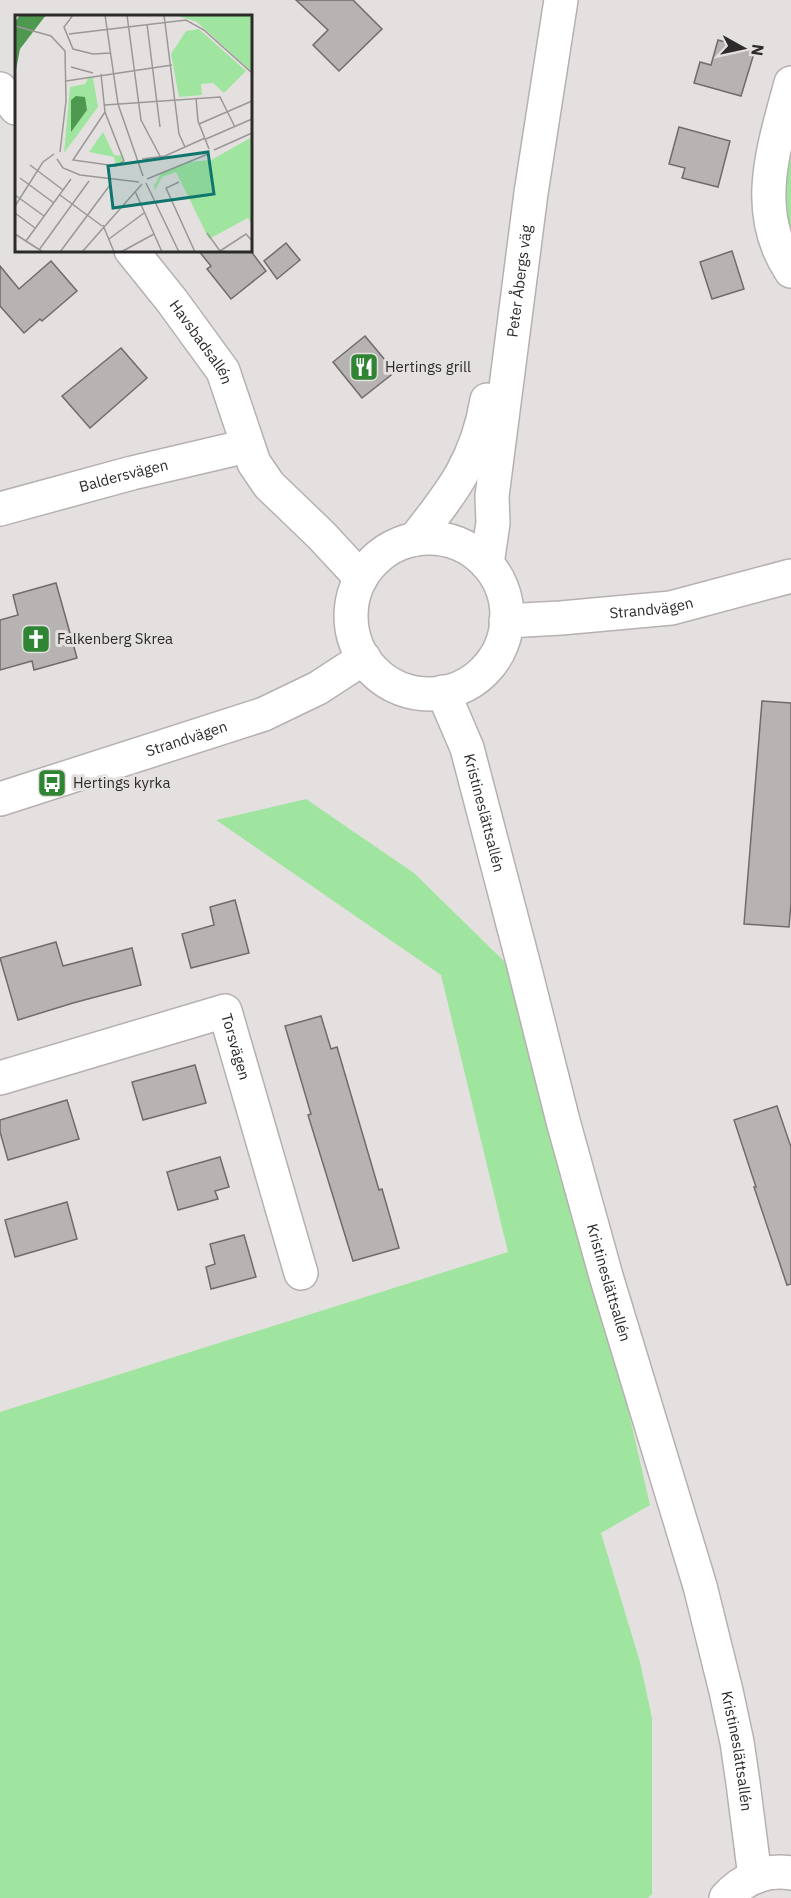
<svg xmlns="http://www.w3.org/2000/svg" width="791" height="1898" font-family="'IBM Plex Sans',sans-serif">
<style>
.green{fill:#a0e59f}
.building{fill:#b8b3b3;stroke:#706c6b;stroke-width:1.5}
.lines{fill:none;stroke-linecap:round;stroke-linejoin:round}
.minor-casing{stroke:#b6b1b0;stroke-width:36}
.tertiary-casing{stroke:#b6b1b0;stroke-width:36}
.minor{stroke:#fff;stroke-width:33}
.tertiary{stroke:#fff;stroke-width:33}
.labels{text-anchor:middle;stroke-width:6;stroke-linejoin:round;paint-order:stroke}
.street-label{font-size:15px;fill:#2c2a2a;stroke:#e5e0e0}
.poi-label{font-size:15px;fill:#2c2a2a;stroke:#e5e0e0;text-anchor:start}
.inset-road{fill:none;stroke:#9b9797;stroke-width:1.5}
.view{fill:#0f766e;fill-opacity:0.15;stroke:#0f766e;stroke-width:3}
.inset-edge{fill:none;stroke:#2c2a2a;stroke-width:3}
</style>
<rect width="100%" height="100%" fill="#e5e0e0"/>
<g class="green">
<polygon points="786,158 791,160 791,234 781,199"/>
<polygon points="306,799 414,873 513,970 622,1383 650,1505 601,1533 640,1662 652,1718 652,1894 648,1898 0,1898 0,1412 508,1252 441,975 216,820"/>
</g>
<g class="building">
<polygon points="296,0 353,0 382,29 339,71 313,45 328,30"/>
<polygon points="718,40 755,50 741,96 694,83 700,62 711,65"/>
<polygon points="679,127 730,141 718,187 682,178 685,168 669,164"/>
<polygon points="286,243 300,260 277,279 264,261"/>
<polygon points="198,250 250,250 266,271 231,299 207,269 211,266"/>
<polygon points="732,251 744,289 712,299 700,262"/>
<polygon points="51,261 77,291 42,321 40,319 24,333 0,306 0,266 19,289"/>
<polygon points="365,336 395,372 362,398 333,362"/>
<polygon points="121,348 147,378 90,428 62,396"/>
<polygon points="56,583 77,658 34,670 32,661 0,670 0,620 18,615 13,595"/>
<polygon points="762,701 791,703 791,903 789,927 744,924"/>
<polygon points="235,900 249,953 191,968 182,934 214,925 210,907"/>
<polygon points="56,942 63,966 132,948 141,985 73,1003 18,1020 0,958"/>
<polygon points="321,1016 331,1049 337,1047 379,1190 382,1189 399,1248 353,1261 308,1115 311,1114 285,1026"/>
<polygon points="195,1065 206,1103 143,1120 132,1082"/>
<polygon points="67,1100 79,1139 8,1160 0,1132 0,1120"/>
<polygon points="777,1106 791,1147 791,1284 787,1285 754,1187 756,1187 734,1120"/>
<polygon points="220,1157 229,1187 215,1191 218,1199 178,1210 167,1172"/>
<polygon points="67,1202 77,1239 15,1257 5,1220"/>
<polygon points="244,1235 256,1277 211,1289 206,1267 215,1264 210,1244"/>
</g>
<g class="lines">
<g class="minor-casing">
<g id="minor">
<path d="M791 83C774 147 751 211 791 271"/>
<polyline points="0,89 16,108"/>
<path id="s1" d="M131 250 172 301 223 371 254 463 269 485 321 535 361 578"/>
<path id="s2" d="M0 509 132 473 247 446"/>
<path id="s3" d="M0 1078 225 1011 301 1273"/>
</g>
</g>
<g class="tertiary-casing">
<g id="tertiary">
<circle cx="429" cy="616" r="78"/>
<path d="M415 539C452 492 477 461 487 400"/>
<path id="s4" d="M487 564 493 523 492 496 531 193 561 0"/>
<path id="s5" d="M506 621 561 618 671 608 791 576"/>
<path id="s6" d="M443 692 467 748 524 966 563 1121 606 1276 700 1586 726 1691 737 1742 743 1783 755 1877"/>
<path id="s7" d="M0 799 264 714 318 688 364 658"/>
<path d="M726 1898C743 1879 766 1869 791 1873"/>
</g>
</g>
<use href="#minor" class="minor"/>
<use href="#tertiary" class="tertiary"/>
</g>
<defs>
<g id="restaurant-square" transform="scale(1.5)"><rect x="-9" y="-9" width="18" height="18" rx="4" fill="#2f8533" stroke="#e5e0e0"/><path d="M-5-6h1v4h1v-4h1v4h1v-4h1v5L-1.5 .5V6h-2V.5L-5-1ZM5-6V6H3V1.5H1.5Q1.5-4 5-6Z" fill="#fff"/></g>
<g id="church-square" transform="scale(1.5)"><rect x="-9" y="-9" width="18" height="18" rx="4" fill="#2f8533" stroke="#e5e0e0"/><path d="M-1.2-6h2.4v3.5h3.3v2.4h-3.3V6h-2.4V-.1h-3.3v-2.4h3.3Z" fill="#fff"/></g>
<g id="bus-square" transform="scale(1.5)"><rect x="-9" y="-9" width="18" height="18" rx="4" fill="#2f8533" stroke="#e5e0e0"/><path d="M-5-6H5V4H4V6H2V4H-2V6H-4V4H-5ZM-3.5-4V0h7V-4ZM-3.5 1.2v1.5H-2V1.2ZM2 1.2v1.5H3.5V1.2Z" fill="#fff"/></g>
</defs>
<g fill-rule="evenodd">
<use href="#restaurant-square" x="364" y="367"/>
<use href="#church-square" x="36" y="639"/>
<use href="#bus-square" x="52" y="783"/>
</g>
<g class="labels">
<g class="street-label">
<text dy="5" stroke="none"><textPath href="#s4" startOffset="285">Peter Åbergs väg</textPath></text>
<text dy="5" stroke="none"><textPath href="#s1" startOffset="116">Havsbadsallén</textPath></text>
<text dy="5" stroke="none"><textPath href="#s2" startOffset="128">Baldersvägen</textPath></text>
<text dy="5" stroke="none"><textPath href="#s5" startOffset="146">Strandvägen</textPath></text>
<text dy="5" stroke="none"><textPath href="#s7" startOffset="196">Strandvägen</textPath></text>
<text dy="5" stroke="none"><textPath href="#s6" startOffset="128">Kristineslättsallén</textPath></text>
<text dy="5" stroke="none"><textPath href="#s3" startOffset="272">Torsvägen</textPath></text>
<text dy="5" stroke="none"><textPath href="#s6" startOffset="614">Kristineslättsallén</textPath></text>
<text dy="5" stroke="none"><textPath href="#s6" startOffset="1100">Kristineslättsallén</textPath></text>
</g>
<g class="poi-label">
<text x="385" y="372">Hertings grill</text>
<text x="57" y="644">Falkenberg Skrea</text>
<text x="73" y="788">Hertings kyrka</text>
</g>
</g>
<g transform="translate(15 15)">
<rect width="237" height="237" fill="#e5e0e0"/>
<path d="M160 0H237V57L182 7ZM184 14 231 56 209 78 198 68 186 69 187 80 164 82 156 39 171 16ZM74 62H78L83 92 49 138 55 72 70 69ZM88 117 99 140 107 141 108 146 101 150 99 142 74 137ZM237 122V210L233 203 194 224 161 157 147 162 140 175 139 171 146 158 174 147 196 145Z" fill="#a0e59f"/>
<path d="M5 0H31L5 34 0 60V7ZM61 81 70 82 72 95 56 117V85Z" fill="#4e984f"/>
<path class="inset-road" d="M58 0 49 12 58 34 78 39 95 38M90 0 103 89 128 161M112 0 126 105 145 141M149 0 164 119 170 132M132 9 145 112M0 11 36 21 50 36 51 86 45 137M54 19 171 5 189 15 237 58M56 52 78 58M86 59 90 97 109 146 101 151 58 145 90 97M51 66 157 50M181 83 183 106 194 134M90 90 205 82 220 112M184 109 237 86M191 124 237 104M199 135 237 118M42 144 48 153 65 160 124 167M127 144 150 141 190 123M15 150 48 175M5 163 39 188M132 164 193 139M164 167 151 173 180 237M131 168 164 237M120 176 147 237M0 180 29 201M45 180 87 211M0 191 28 147 39 139M0 198 20 213M88 210 99 237M192 218 205 236M0 219 28 237M94 224 129 198M11 226 56 164M24 235 74 166M205 236 231 219 237 226M45 237 95 170M67 237 127 169M106 237 139 219"/>
<path class="view" d="M193 137 199 179 98 193 93 151Z"/>
<rect width="237" height="237" class="inset-edge"/>
</g>
<g transform="translate(743 48) rotate(98)" stroke="#e5e0e0" stroke-width="4.5" paint-order="stroke">
<path d="M0-4.5L10 22L0 15L-10 22Z" fill="#2c2a2a"/>
<text y="-9" font-size="16" font-weight="bold" text-anchor="middle" fill="#2c2a2a">N</text>
</g>
</svg>
